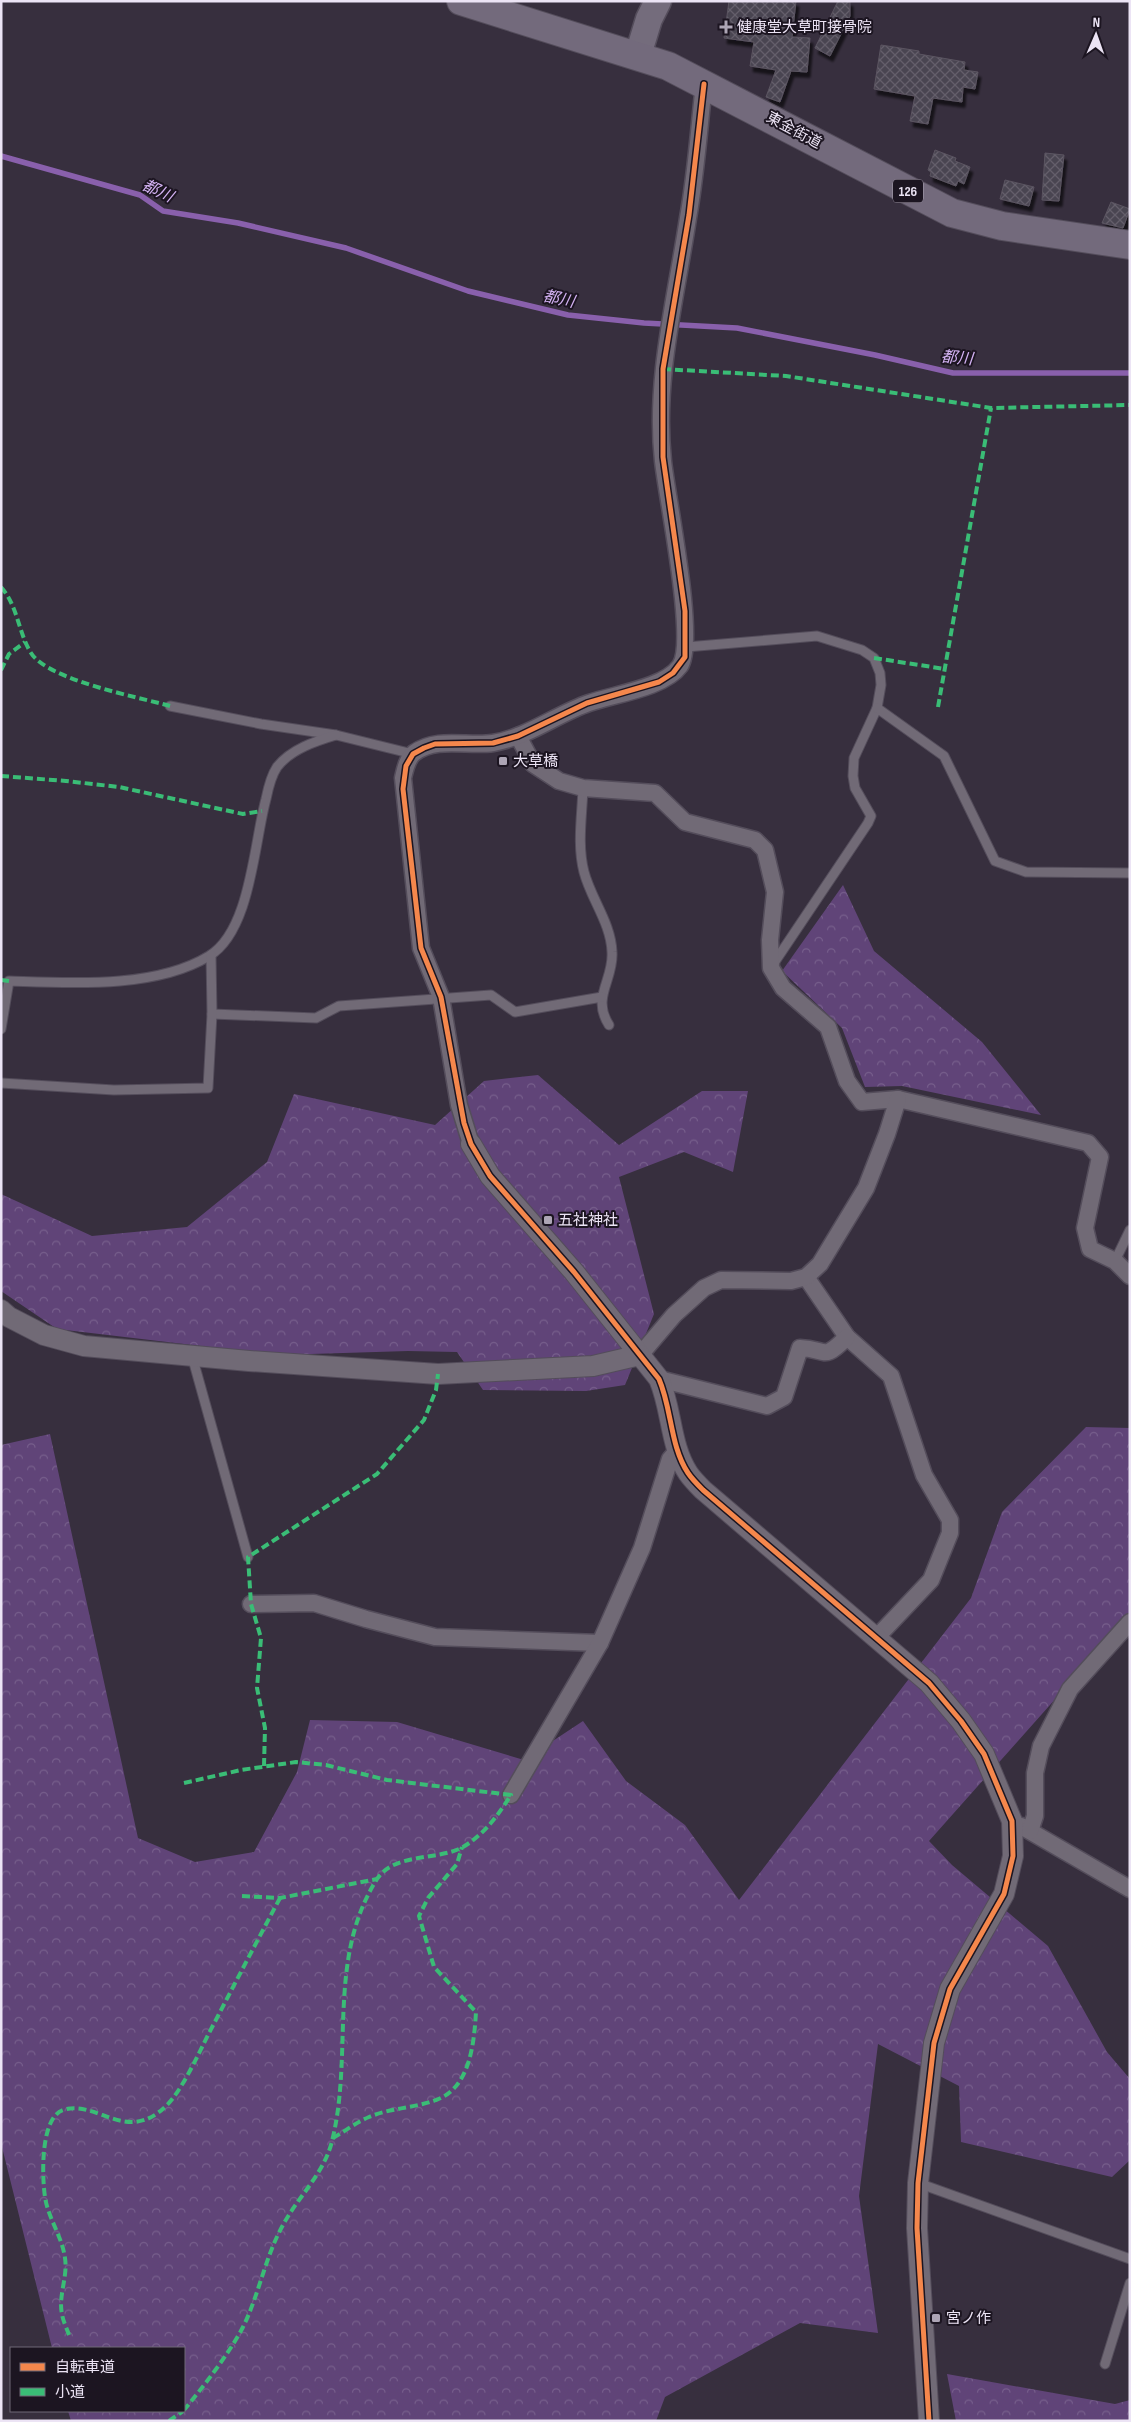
<svg xmlns="http://www.w3.org/2000/svg" width="1131" height="2422" font-family="'Sofia Sans Condensed','Noto Sans JP',sans-serif">
<style>
.forest{fill:url(#forest-crowns)}
.lines{fill:none;stroke-linecap:round;stroke-linejoin:round}
.stream{stroke:#8960ac;stroke-width:5.5}
.building{fill:url(#building-cross-hatch);stroke:#5b5561;filter:url(#shadow)}
.service-casing{stroke:#544d5b;stroke-width:11}
.minor-casing{stroke:#544d5b;stroke-width:19}
.tertiary-casing{stroke:#544d5b;stroke-width:22}
.primary-casing{stroke:#544d5b;stroke-width:29}
.trunk-casing{stroke:#544d5b;stroke-width:30}
.service{stroke:#716a76;stroke-width:9}
.minor{stroke:#716a76;stroke-width:16}
.tertiary{stroke:#716a76;stroke-width:20}
.primary{stroke:#746c7c;stroke-width:26}
.trunk{stroke:#736a7c;stroke-width:28}
.quiet{stroke:#3abd76;stroke-width:4;stroke-dasharray:8 4;stroke-linecap:butt}
.cycleway-casing{stroke:#1c1521;stroke-width:8}
.cycleway{stroke:#f5874c;stroke-width:5}
.poi-dot{fill:#ada5b5;stroke:#1c1521;stroke-width:2}
.labels{text-anchor:middle;stroke-width:4;stroke-linejoin:round;paint-order:stroke}
.shield{fill:#1c1521;stroke:#aea6b5;stroke-width:1}
.shield-label{font-size:14px;font-weight:bold;fill:#ece4f5}
.poi-label{font-size:15px;fill:#ece4f5;stroke:#1c1521;text-anchor:start}
.street-label{font-size:15px;fill:#ece4f5;stroke:#1c1521}
.water-label{font-size:16px;font-style:italic;fill:#d3b2f3;stroke:#1c1521}
</style>
<defs>
<pattern id="forest-crowns" width="20" height="18" patternUnits="userSpaceOnUse" patternTransform="scale(1.25)"><rect width="20" height="18" fill="#604478"/><path d="M2 6a3 3 0 1 1 6 0M12 15a3 3 0 1 1 6 0" fill="none" stroke="#775f8c"/></pattern>
<pattern id="building-cross-hatch" width="8" height="8" patternUnits="userSpaceOnUse" patternTransform="scale(1.25)"><rect width="8" height="8" fill="#4a4451"/><path d="M0 0l8 8M0 8l8-8" fill="none" stroke="#645f6b"/></pattern>
<filter id="shadow"><feDropShadow dx="3" dy="5.5" stdDeviation="1" flood-color="#0009"/></filter>
</defs>
<rect width="100%" height="100%" fill="#372f3e"/>
<g class="forest">
<polygon points="843,885 874,951 982,1042 1041,1115 902,1086 865,1087 842,1028 782,971"/>
<polygon points="538,1075 619,1145 702,1091 748,1091 733,1172 684,1152 619,1177 654,1314 625,1385 586,1391 483,1390 457,1352 408,1351 278,1355 57,1329 1,1291 1,1194 92,1236 187,1227 267,1162 294,1094 435,1125 484,1081"/>
<polygon points="1086,1427 1130,1428 1130,1623 1121,1625 929,1841 952,1865 1048,1946 1107,2052 1130,2079 1130,2160 1112,2177 961,2142 959,2086 878,2044 859,2196 878,2333 800,2323 665,2397 656,2421 71,2421 68,2411 184,2411 184,2348 52,2348 1,2143 1,1445 50,1434 138,1838 195,1862 254,1852 297,1772 310,1720 397,1722 524,1760 583,1721 626,1781 685,1825 739,1900 971,1598 1002,1512"/>
<polygon points="947,2374 1115,2404 1130,2400 1130,2421 956,2421"/>
</g>
<g class="lines">
<polyline class="stream" points="1,156 140,195 163,211 238,223 346,248 468,291 568,315 644,323 737,328 875,355 953,373 1130,373"/>
</g>
<g class="building">
<polygon points="729,1 796,1 792,37 810,38 807,72 791,71 780,102 766,97 776,70 750,66 754,42 724,38"/>
<polygon points="838,1 850,1 850,16 830,56 815,48"/>
<polygon points="881,45 919,51 919,54 965,62 964,70 978,72 975,89 963,87 962,102 933,98 928,124 910,121 915,96 874,89"/>
<polygon points="935,150 956,158 955,161 970,167 964,184 958,181 956,186 930,176 931,172 928,170"/>
<polygon points="1045,153 1064,155 1059,201 1042,200"/>
<polygon points="1005,180 1034,187 1029,206 1000,199"/>
<polygon points="1111,202 1130,209 1123,228 1102,223"/>
</g>
<g class="lines">
<g class="service-casing">
<g id="service">
<polyline points="686,647 817,636 862,650 874,658 880,673 881,685 877,708 854,758 853,776 855,788 871,816 868,823 772,966"/>
<polyline points="170,706 261,724 336,735 413,754"/>
<polyline points="877,708 944,756 995,861 1026,872 1130,873"/>
<path d="M583 788C582 816 577 845 584 872 591 899 611 923 612 952 614 980 591 997 609 1025"/>
<polyline points="212,1014 316,1018 339,1006 491,995 515,1012 602,997"/>
<path d="M1 1029 9 981C70 983 155 989 209 956 251 931 254 842 266 799 268 789 271 776 277 767 291 749 316 741 336 735"/>
<polyline points="1,1083 114,1090 208,1088 212,1014 211,955"/>
<polyline points="1115,1261 1130,1230"/>
<polyline points="192,1356 248,1557"/>
<polyline points="918,2183 1130,2259"/>
<polyline points="1105,2364 1130,2283"/>
</g>
</g>
<g class="minor-casing">
<g id="minor">
<polyline points="518,736 533,764 559,781 583,788 655,793 685,822 755,840 765,850 775,892 770,940 771,968 783,988 828,1027 847,1081 862,1102 898,1099 1088,1143 1100,1157 1085,1228 1090,1249 1115,1261 1130,1276"/>
<path d="M471 1144 459 1105 441 997 421 948 403 778C405 769 407 759 414 753 437 736 468 747 493 743 528 737 557 714 589 703 615 694 664 688 680 666 697 641 667 498 663 461 654 380 676 298 688 218 696 174 699 129 704 84"/>
<polyline points="806,1277 847,1337 891,1376 924,1475 950,1520 950,1533 931,1580 877,1637"/>
<polyline points="640,1355 674,1315 704,1288 721,1280 791,1281 806,1277 820,1264 866,1188 887,1134 898,1099"/>
<path d="M659 1379 767 1406 784 1397 800 1348C828 1349 822 1362 847 1337"/>
<polyline points="251,1604 314,1603 366,1619 435,1637 600,1643"/>
<polyline points="511,1795 600,1643 642,1548 670,1459 678,1450"/>
<polyline points="1021,1826 1130,1889"/>
<polyline points="1030,1831 1035,1816 1035,1773 1041,1746 1070,1689 1130,1622"/>
</g>
</g>
<g class="tertiary-casing">
<g id="tertiary">
<path d="M471 1144 490 1176 574 1272 659 1379C672 1409 670 1446 688 1473 692 1479 698 1485 703 1490L929 1683 961 1721 984 1754 1012 1821 1013 1856 1004 1894 950 1989 934 2043 918 2183 917 2228 929 2421"/>
<polyline points="1,1310 9,1317 44,1335 84,1346 249,1361 438,1374 593,1366 640,1355"/>
</g>
</g>
<g class="primary-casing">
<polyline id="primary" points="638,55 649,19 658,1"/>
</g>
<g class="trunk-casing">
<polyline id="trunk" points="461,1 668,66 952,213 1002,226 1130,245"/>
</g>
<use href="#service" class="service"/>
<use href="#minor" class="minor"/>
<use href="#tertiary" class="tertiary"/>
<use href="#primary" class="primary"/>
<use href="#trunk" class="trunk"/>
<g class="quiet">
<polyline points="663,369 786,376 991,408 1130,405"/>
<path d="M1 587C18 606 18 632 31 653 48 680 138 697 170 706"/>
<polyline points="874,658 945,669"/>
<polyline points="1,670 9,654 25,642"/>
<polyline points="938,707 991,408"/>
<polyline points="1,776 66,781 119,787 243,814 262,811"/>
<polyline points="1,980 9,981"/>
<polyline points="264,1766 265,1728 257,1688 261,1638 251,1604 248,1557 377,1474 424,1420 436,1390 438,1374"/>
<path d="M184 1783 241 1770 296 1762 326 1765 387 1780 511 1795C498 1815 485 1834 463 1847 438 1861 395 1852 377 1879 327 1958 353 2051 333 2137 326 2172 299 2195 283 2225 265 2257 259 2295 243 2327 229 2354 203 2387 184 2410"/>
<polyline points="242,1896 280,1898 377,1879"/>
<path d="M333 2138C345 2131 357 2122 369 2117 390 2108 415 2108 436 2100 470 2088 474 2044 476 2012L434 1967 419 1916 428 1898 457 1864 462 1847"/>
<path d="M69 2335C67 2329 63 2321 62 2314 58 2296 68 2277 65 2258 62 2236 48 2218 45 2197 42 2177 40 2118 63 2110 97 2099 126 2145 166 2106 181 2092 198 2055 208 2035 232 1989 256 1943 280 1898"/>
<polyline points="169,2421 183,2411"/>
</g>
<g class="cycleway-casing">
<path id="cycleway" d="M704 84 689 215 663 369V457L685 611V657L673 673 659 682 587 703 518 736 493 743 435 744 424 748 413 754 406 766 403 789 421 948 441 997 464 1123 471 1144 490 1176 574 1272 659 1379C672 1409 670 1446 688 1473 692 1479 698 1485 703 1490L929 1683 961 1721 984 1754 1012 1821 1013 1856 1004 1894 950 1989 934 2043 918 2183 917 2228 929 2421"/>
</g>
<use href="#cycleway" class="cycleway"/>
</g>
<g class="poi-dot">
<path d="M723.5 19.5h5v5h5v5h-5v5h-5v-5h-5v-5h5z"/>
<rect x="498" y="756" width="10" height="10" rx="2.5"/>
<rect x="543" y="1215" width="10" height="10" rx="2.5"/>
<rect x="931" y="2313" width="10" height="10" rx="2.5"/>
</g>
<g class="labels">
<rect class="shield" x="893" y="179.5" width="30" height="23" rx="4"/>
<g class="shield-label">
<text x="908" y="196">126</text>
</g>
<g class="poi-label">
<text x="737" y="32">健康堂大草町接骨院</text>
<text x="513" y="766">大草橋</text>
<text x="558" y="1225">五社神社</text>
<text x="946" y="2323">宮ノ作</text>
</g>
<g class="street-label">
<text transform="translate(794 130) rotate(28)" y="5">東金街道</text>
</g>
<g class="water-label">
<text transform="translate(158 190) rotate(25)" y="6">都川</text>
<text transform="translate(559 298) rotate(11)" y="6">都川</text>
<text transform="translate(957 357) rotate(5)" y="6">都川</text>
</g>
</g>
<rect width="1131" height="2422" fill="none" stroke="#ece4f5" stroke-width="5"/>
<rect x="10" y="2347" width="175" height="65" fill="#1c1521" stroke="#6f6876"/>
<rect x="20" y="2363" width="25" height="8" fill="#f5874c" stroke="#6f6876"/>
<text x="55" y="2372" font-size="15" fill="#ece4f5">自転車道</text>
<rect x="20" y="2388" width="25" height="8" fill="#3abd76" stroke="#6f6876"/>
<text x="55" y="2397" font-size="15" fill="#ece4f5">小道</text>
<g transform="translate(1096 35) rotate(2)" stroke="#1c1521" stroke-width="4" paint-order="stroke">
<path d="M0-4L9 19L0 12L-9 19Z" fill="#ece4f5"/>
<text y="-8" font-size="14" font-weight="bold" text-anchor="middle" fill="#ece4f5">N</text>
</g>
</svg>
